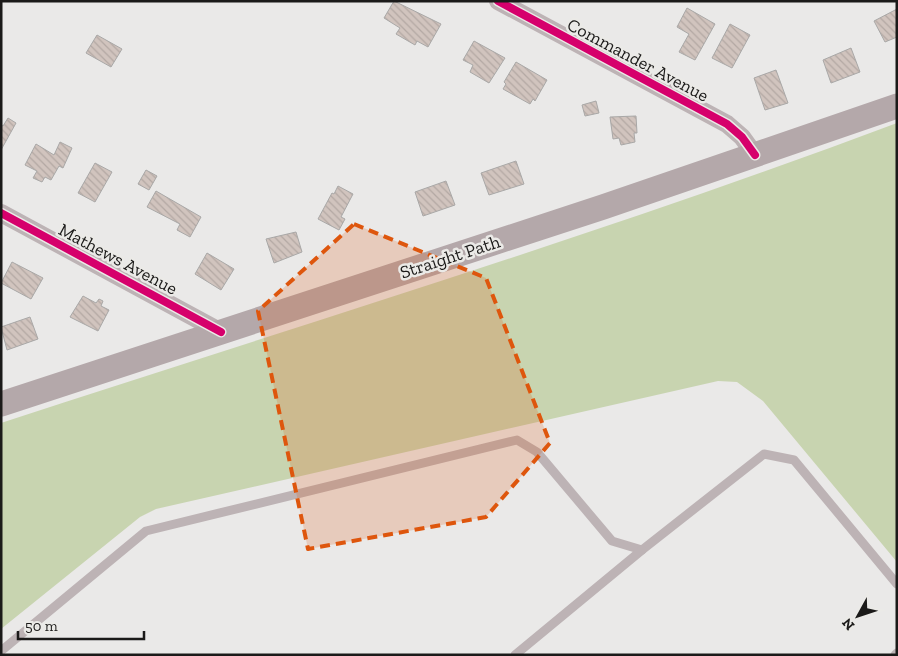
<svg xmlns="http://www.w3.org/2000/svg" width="898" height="656" font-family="'Zilla Slab',serif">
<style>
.grass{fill:#c8d4b0}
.building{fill:url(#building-back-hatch);stroke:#a9a8a7}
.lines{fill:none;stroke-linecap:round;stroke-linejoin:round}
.service{stroke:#bdb3b5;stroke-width:9}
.minor{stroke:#bdb3b5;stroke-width:18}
.secondary{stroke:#b4a8aa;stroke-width:25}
.cycleway-casing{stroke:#ebeae7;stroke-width:11}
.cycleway{stroke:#d6006c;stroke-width:8}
.marked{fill:#de560d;fill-opacity:0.2;stroke:#de560d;stroke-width:4;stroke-dasharray:10 6;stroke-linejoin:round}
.labels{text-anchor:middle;stroke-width:5;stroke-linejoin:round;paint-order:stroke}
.street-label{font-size:18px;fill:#1b1a19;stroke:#ebeae7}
</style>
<defs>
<pattern id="building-back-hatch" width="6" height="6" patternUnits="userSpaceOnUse" patternTransform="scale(1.25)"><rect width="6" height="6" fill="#d1c4be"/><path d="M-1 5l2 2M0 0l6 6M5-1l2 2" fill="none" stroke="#b3a8a3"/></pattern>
</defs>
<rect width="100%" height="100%" fill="#eae9e8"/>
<path class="grass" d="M897 123V562L763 401 737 382 718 381 156 509 140 517 1 629V423C300 325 602 234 897 123Z"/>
<g class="building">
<polygon points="394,1 441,24 428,47 417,41 415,45 396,34 400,28 384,18"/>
<polygon points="687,8 715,24 695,60 679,52 689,34 677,27"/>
<polygon points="897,9 897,37 885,42 874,21"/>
<polygon points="730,24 750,35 732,68 712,58"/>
<polygon points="97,35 122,49 111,67 86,53"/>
<polygon points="474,41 505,58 489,83 470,72 473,65 463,60"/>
<polygon points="851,48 860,72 831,83 823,60"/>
<polygon points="516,62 547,80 535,101 533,99 530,104 503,89 506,84 504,82"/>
<polygon points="776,70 788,103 765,110 754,78"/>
<polygon points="596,101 599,113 585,116 582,105"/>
<polygon points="636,116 637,133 634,133 635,142 621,145 619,138 613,139 610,117"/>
<polygon points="8,118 16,123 1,150 1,125 3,126"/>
<polygon points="60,142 72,148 63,168 59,166 51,180 45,177 42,182 33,178 37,171 25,165 36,144 54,155"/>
<polygon points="516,161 524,184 489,195 481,173"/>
<polygon points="95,163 112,172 95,202 78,193"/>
<polygon points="146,170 157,176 149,190 138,184"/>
<polygon points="446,181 455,205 423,216 415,192"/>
<polygon points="338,186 353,194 341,217 345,219 339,230 318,219 332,193 334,194"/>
<polygon points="156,191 201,217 190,237 177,230 180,224 147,207"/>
<polygon points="296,232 302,252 274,263 266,239"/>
<polygon points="207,253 234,269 221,290 195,274"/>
<polygon points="12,262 43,278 31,299 1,283"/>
<polygon points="83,296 96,303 99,299 103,301 101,306 109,310 98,331 70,317"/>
<polygon points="30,317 38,339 7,350 1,327"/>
</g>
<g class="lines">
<g class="service">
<polyline points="1,651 146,531 517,440 537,452 612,541 642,550 764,454 794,460 897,584"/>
<polyline points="515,655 642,550"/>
<polyline points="895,655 897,653"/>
</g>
<g class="minor">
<polyline points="498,1 727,124 742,137 755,155"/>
<polyline points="1,213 221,332"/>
</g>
<polyline class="secondary" points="1,404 603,207 897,106"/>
<g class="cycleway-casing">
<g id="cycleway">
<polyline points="498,1 727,124 742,137 755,155"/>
<polyline points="1,213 221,332"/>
</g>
</g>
<use href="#cycleway" class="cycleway"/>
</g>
<path class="marked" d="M354 224 486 278 550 443 486 517 308 549 258 311Z"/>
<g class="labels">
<g class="street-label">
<text transform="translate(638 60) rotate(28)" y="6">Commander Avenue</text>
<text transform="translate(450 257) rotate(-18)" y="6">Straight Path</text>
<text transform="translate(118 259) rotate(28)" y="6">Mathews Avenue</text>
</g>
</g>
<rect width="898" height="656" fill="none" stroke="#1b1a19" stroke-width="5"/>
<g transform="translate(858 616) rotate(230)" stroke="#ebeae7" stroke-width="4" paint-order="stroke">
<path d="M0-4L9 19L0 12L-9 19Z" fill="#1b1a19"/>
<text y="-8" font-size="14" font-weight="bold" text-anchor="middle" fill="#1b1a19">N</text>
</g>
<path d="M18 631v8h126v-8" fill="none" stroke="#1b1a19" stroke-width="2.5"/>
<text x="25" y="631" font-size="15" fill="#1b1a19" stroke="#ebeae7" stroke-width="4" paint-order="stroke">50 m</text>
</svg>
